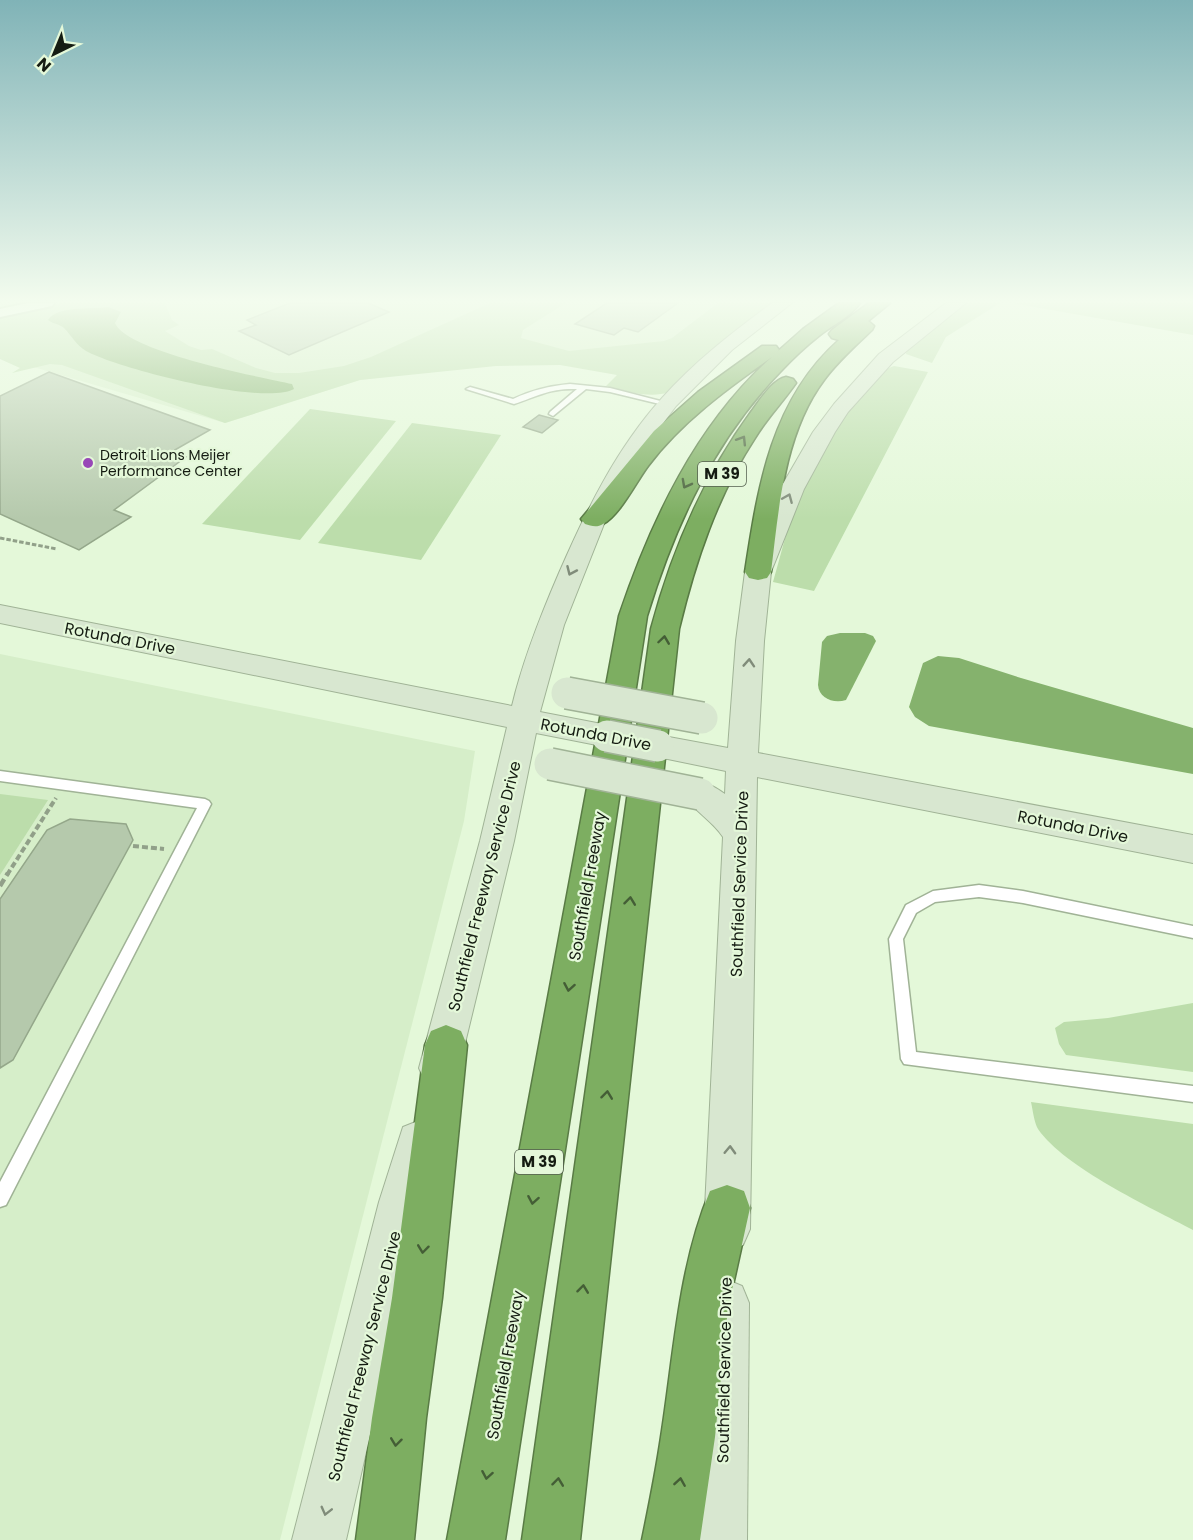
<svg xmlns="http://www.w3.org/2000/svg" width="1193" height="1540" font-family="Poppins,sans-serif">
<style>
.built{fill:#d6eec9}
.green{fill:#bcddab}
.water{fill:#85b26d}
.building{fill:#b5c9ac;stroke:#94a78a;stroke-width:1.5}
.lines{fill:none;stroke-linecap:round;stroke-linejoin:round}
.service-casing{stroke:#a0b396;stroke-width:3}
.minor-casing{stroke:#a0b396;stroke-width:4}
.secondary-casing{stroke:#a0b396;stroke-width:2}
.motorway-casing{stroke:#597b45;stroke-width:3}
.path-far2{stroke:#91a089;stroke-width:3;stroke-dasharray:4.5 2;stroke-linecap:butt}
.path-far1{stroke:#91a089;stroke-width:4;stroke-dasharray:6 3;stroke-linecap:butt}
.path{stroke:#91a089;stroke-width:4.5;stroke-dasharray:8 4;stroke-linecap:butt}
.service{fill:#fff;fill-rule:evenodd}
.minor{fill:#fff;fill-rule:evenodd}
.secondary{fill:#d8e7d0;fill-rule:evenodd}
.motorway{fill:#7dae61;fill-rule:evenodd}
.secondary-bridge-casing{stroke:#a0b396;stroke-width:34;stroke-linecap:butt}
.secondary-bridge{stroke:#d8e7d0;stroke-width:31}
.oneway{stroke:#445e36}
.oneway2{stroke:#808c7a}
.poi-dot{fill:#9848b7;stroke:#e4f8d9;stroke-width:2}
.labels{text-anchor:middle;stroke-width:4.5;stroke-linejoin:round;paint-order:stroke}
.far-poi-label{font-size:14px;fill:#151c12;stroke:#e4f8d9;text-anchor:start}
.shield{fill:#e4f8d9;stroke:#535e4e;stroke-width:1.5}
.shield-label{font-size:15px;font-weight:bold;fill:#151c12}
.street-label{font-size:16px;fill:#151c12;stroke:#e4f8d9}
</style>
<rect width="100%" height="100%" fill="#e4f8d9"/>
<g class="built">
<polygon points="0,303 772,303 698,355 470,367 360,380 225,423 30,366"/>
<polygon points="0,654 475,751 464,821 280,1540 0,1540"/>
</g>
<g class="green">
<path d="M61 303H165L172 320 179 325 165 331 189 346 201 350 212 349 256 368 275 373H299L344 366 371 357 490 303H566L523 330 521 338 569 351 664 341 672 338 718 303H775L670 392C649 399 627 391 606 386L617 375 560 365 496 366 360 380 225 423 62 365 50 364 12 373 20 368 0 359V316Z"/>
<polygon points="967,303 1000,303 946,337 932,363 906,354 907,349"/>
<polygon points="1012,303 1193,303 1193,335"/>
<path d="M894 366 928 372 814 591 773 582C781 554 788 525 798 498 809 469 865 374 894 366Z"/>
<polygon points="310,409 396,421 300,540 202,524"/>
<polygon points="412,423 501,435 421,560 318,543"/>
<polygon points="0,794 48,800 0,875"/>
<polygon points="1193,1003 1193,1072 1066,1055 1059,1044 1055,1028 1064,1022 1108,1018"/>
<path d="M1031 1102 1193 1124V1230C1150 1207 1065 1168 1038 1129 1034 1122 1033 1111 1031 1102Z"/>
</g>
<g class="water">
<path d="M108 307 121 312 115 323C127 352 260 377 292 384L294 389C264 406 119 369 86 351 76 345 72 336 64 328 60 324 53 324 48 320 58 305 91 310 108 307Z"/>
<path d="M840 633H865L873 636 876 641 846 700C833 704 819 698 818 685L822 642 827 636Z"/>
<polygon points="938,656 959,658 1021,678 1193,728 1193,774 929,726 915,717 909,707 923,663"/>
</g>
<g class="building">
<polygon points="290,303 368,303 389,312 289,355 239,331 256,325 247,320"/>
<polygon points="607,303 678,303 638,332 624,328 614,335 575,324"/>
<polygon points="49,372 210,430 173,451 186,457 114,510 131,517 79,550 0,514 0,396"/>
<polygon points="539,415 558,420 542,433 523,427"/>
<polygon points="70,819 126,824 133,840 13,1060 0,1068 0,899 47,830"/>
</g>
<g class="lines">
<g class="service-casing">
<g id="service">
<path d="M570 384 610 388 672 404 668 406 610 392 586 389 553 416 549 414 550 412 577 389C550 388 538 396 514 404L466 389 470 387 513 399C532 390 549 386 570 384Z"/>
<polygon points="0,771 205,799 209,801 211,804 6,1205 0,1207 0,1182 197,808 0,781"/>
<polygon points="979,885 1023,891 1193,926 1193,938 1023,903 979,897 935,902 916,913 903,939 916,1052 1193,1086 1193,1102 904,1064 901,1059 889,939 906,905 933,891"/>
</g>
</g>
<g class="minor-casing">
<polygon id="minor" points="28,303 54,303 52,306 0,317 0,309"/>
</g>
<g class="secondary-casing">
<g id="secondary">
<path d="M772 303H792L732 350 676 406 642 451 606 519 564 625 540 712 607 725 618 728 622 736 618 744 607 747 536 733 514 841 459 1068 453 1082 439 1088 425 1082 419 1068 480 841 507 727 0 623V605L512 706C523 660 540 617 559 573 586 511 616 449 662 398 695 361 733 332 772 303Z"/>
<path d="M946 303H966L893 362 848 412 835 432 804 489 771 572 764 641 758 753 1193 835V863L757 777 750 1229 743 1245 727 1252 711 1245 704 1229 723 837C712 820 693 811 684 794L689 785C704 780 712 785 725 794L726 771 658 757 647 754 643 746 647 738 658 735 728 748 736 641 745 572 780 489 813 432 834 404 879 354Z"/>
<polygon points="418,1121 433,1127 439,1142 423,1202 346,1540 292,1540 379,1202 403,1127"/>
<polygon points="725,1279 742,1286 749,1303 747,1540 693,1540 701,1303 708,1286"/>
</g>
</g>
<g class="motorway-casing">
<g id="motorway">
<path d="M839 303H860C851 316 833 325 820 335 806 346 792 359 780 372 713 442 675 525 647 616L505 1540H447L619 616C651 521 696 425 772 357 728 388 681 422 648 466 636 482 620 515 603 524 597 528 591 526 585 524L581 519 654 431 698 392 762 346H776L779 350 777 352 803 329Z"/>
<path d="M869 303H890L868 321 874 326 872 330C855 346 838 361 824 380 784 433 779 508 771 572L767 578 758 580 749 578 745 572C758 487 771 400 839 340L832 338 829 334 832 330Z"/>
<path d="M786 377 793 379 796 383C783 402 767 418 755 438 717 496 695 562 679 629L580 1540H522L651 629C672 550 703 478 751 412 760 400 772 380 786 377Z"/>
<polygon points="446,1025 461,1031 467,1045 442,1298 426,1418 414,1540 356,1540 372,1418 392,1298 425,1045 431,1031"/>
<path d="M727 1185 744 1191 750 1208 728 1308 715 1437 700 1540H642C649 1506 656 1471 661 1437 674 1355 678 1269 710 1191Z"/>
</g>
</g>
<polyline class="path-far2" points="0,538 57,549"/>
<g class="path-far1">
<polyline points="133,846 164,849"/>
<polyline points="7,875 56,798"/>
</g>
<polyline class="path" points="0,886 8,873"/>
<use href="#service" class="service"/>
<use href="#minor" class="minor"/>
<use href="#secondary" class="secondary"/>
<use href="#motorway" class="motorway"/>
<g class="secondary-bridge-casing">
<g id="secondary-bridge">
<polyline points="567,693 702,718"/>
<polyline points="607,736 658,746"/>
<polyline points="550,764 700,794"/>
</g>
</g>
<use href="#secondary-bridge" class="secondary-bridge"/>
</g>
<defs><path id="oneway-chevron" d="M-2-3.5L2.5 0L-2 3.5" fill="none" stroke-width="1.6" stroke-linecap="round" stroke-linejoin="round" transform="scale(1.5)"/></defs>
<g class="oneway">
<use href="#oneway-chevron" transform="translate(742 440) rotate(-58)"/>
<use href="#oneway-chevron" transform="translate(686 484) rotate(118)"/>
<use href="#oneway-chevron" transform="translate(664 640) rotate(-82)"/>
<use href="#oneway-chevron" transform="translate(630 901) rotate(-83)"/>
<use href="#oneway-chevron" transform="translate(569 987) rotate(100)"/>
<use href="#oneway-chevron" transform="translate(607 1095) rotate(-83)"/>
<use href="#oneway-chevron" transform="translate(533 1200) rotate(100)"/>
<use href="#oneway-chevron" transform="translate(423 1249) rotate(97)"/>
<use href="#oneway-chevron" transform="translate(583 1289) rotate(-83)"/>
<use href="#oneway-chevron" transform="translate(396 1442) rotate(97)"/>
<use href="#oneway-chevron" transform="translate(487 1475) rotate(100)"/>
<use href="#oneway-chevron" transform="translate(558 1482) rotate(-83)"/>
<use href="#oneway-chevron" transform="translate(680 1482) rotate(-81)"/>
</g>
<g class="oneway2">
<use href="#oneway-chevron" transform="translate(788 498) rotate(-67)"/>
<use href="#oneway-chevron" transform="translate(571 571) rotate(114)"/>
<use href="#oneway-chevron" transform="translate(749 663) rotate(-86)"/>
<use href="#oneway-chevron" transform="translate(730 1150) rotate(-88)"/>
<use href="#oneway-chevron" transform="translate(326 1511) rotate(104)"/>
</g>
<linearGradient id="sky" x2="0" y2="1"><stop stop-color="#80b3b7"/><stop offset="0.58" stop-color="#f3fcee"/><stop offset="1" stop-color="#f3fcee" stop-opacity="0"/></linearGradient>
<rect width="1193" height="519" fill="url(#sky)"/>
<circle class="poi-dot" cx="88" cy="463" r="6"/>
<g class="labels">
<g class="far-poi-label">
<text x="100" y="460">Detroit Lions Meijer<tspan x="100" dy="16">Performance Center</tspan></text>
</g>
<g class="shield">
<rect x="698" y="462" width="48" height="24" rx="4.5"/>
<rect x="515" y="1150" width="48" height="24" rx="4.5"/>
</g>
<g class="shield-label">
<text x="722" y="479">M 39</text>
<text x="539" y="1167">M 39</text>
</g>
<g class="street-label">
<text transform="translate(120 638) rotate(11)" y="6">Rotunda Drive</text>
<text transform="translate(596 734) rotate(11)" y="6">Rotunda Drive</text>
<text transform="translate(1073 826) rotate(11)" y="6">Rotunda Drive</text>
<text transform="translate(739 884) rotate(-88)" y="6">Southfield Service Drive</text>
<text transform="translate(484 886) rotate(-76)" y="6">Southfield Freeway Service Drive</text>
<text transform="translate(587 886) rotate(-80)" y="6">Southfield Freeway</text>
<text transform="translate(364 1356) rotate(-76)" y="6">Southfield Freeway Service Drive</text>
<text transform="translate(505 1365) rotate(-80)" y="6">Southfield Freeway</text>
<text transform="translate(724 1370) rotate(-89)" y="6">Southfield Service Drive</text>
</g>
</g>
<g transform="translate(54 54) rotate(223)" stroke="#e4f8d9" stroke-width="4.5" paint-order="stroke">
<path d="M0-4.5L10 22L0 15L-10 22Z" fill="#151c12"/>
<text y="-9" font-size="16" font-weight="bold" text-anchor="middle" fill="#151c12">N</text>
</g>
</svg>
